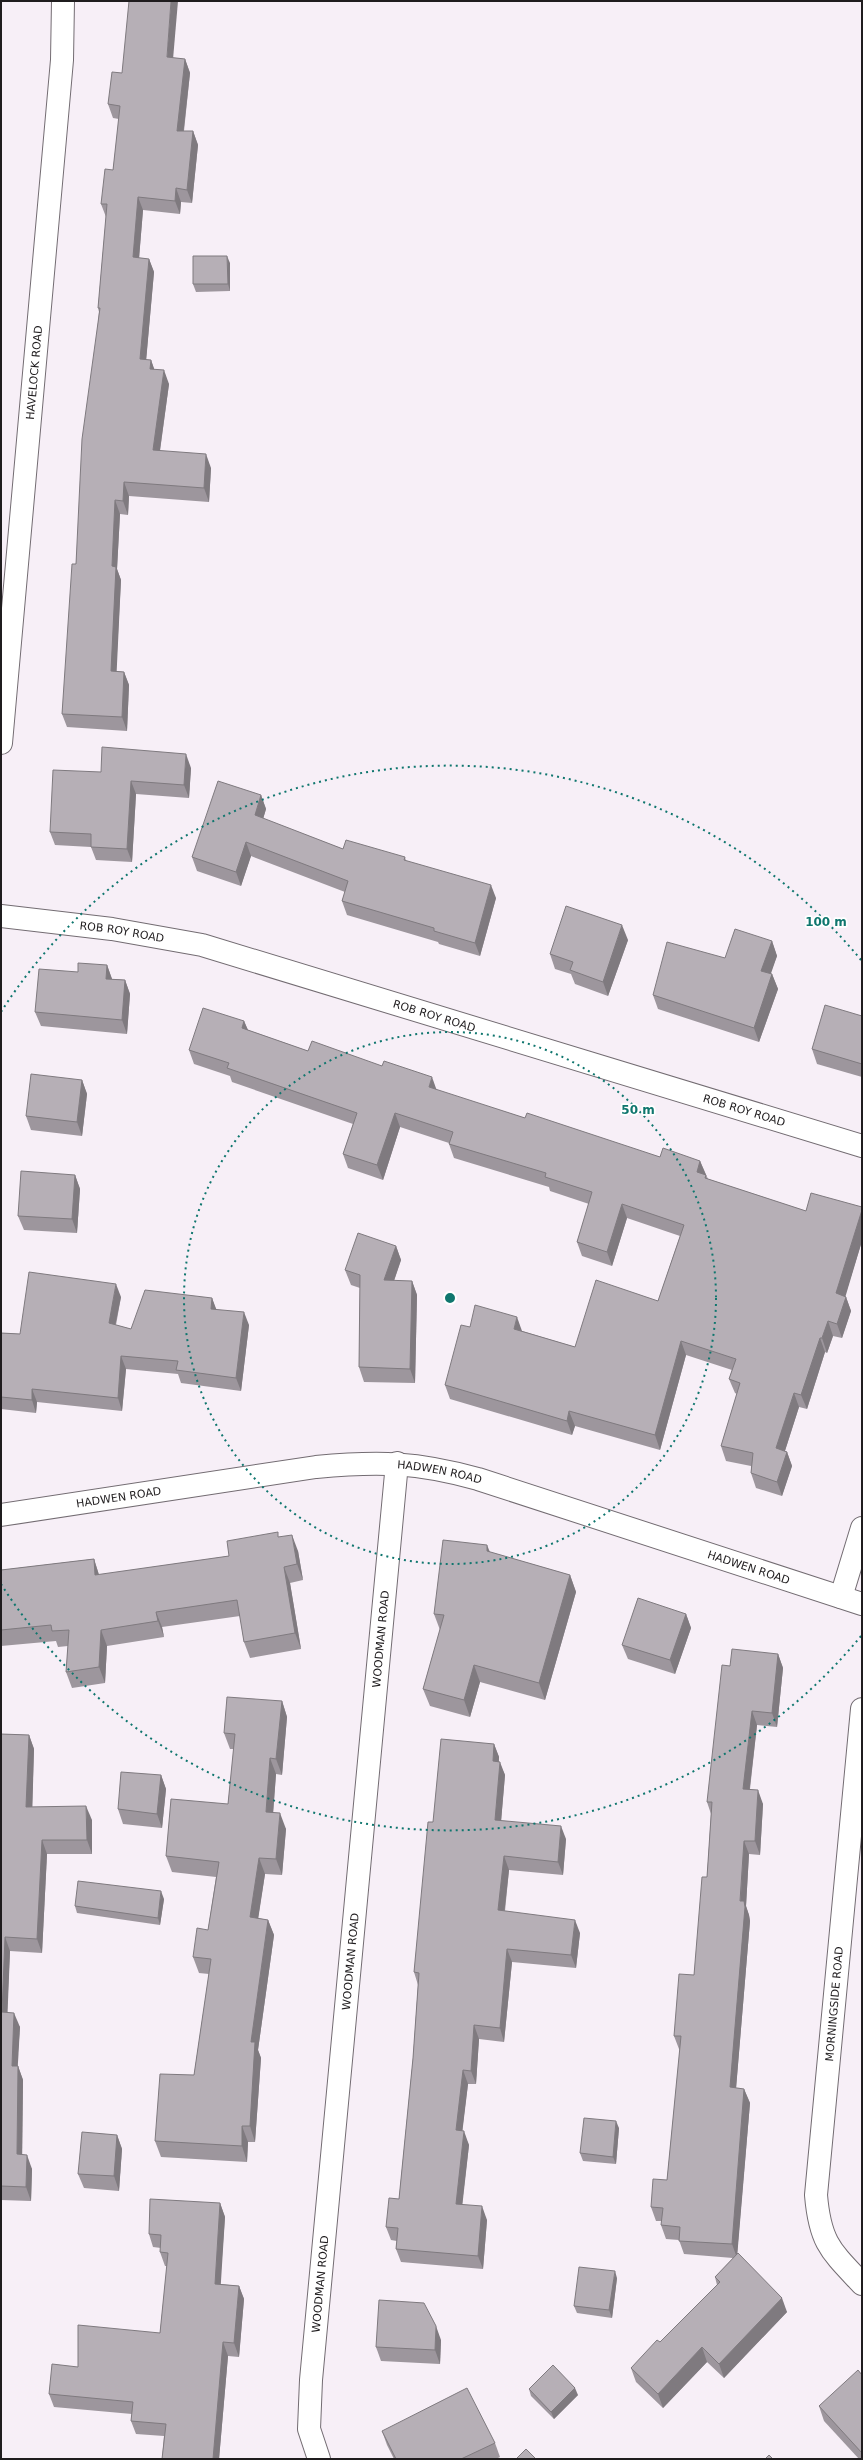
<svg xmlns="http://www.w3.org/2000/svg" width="863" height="2460" font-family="'DejaVu Sans',sans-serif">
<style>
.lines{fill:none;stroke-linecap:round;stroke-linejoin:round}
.street-casing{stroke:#736c72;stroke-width:24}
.street{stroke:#fff;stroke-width:22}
.wall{fill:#9d969d}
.shaded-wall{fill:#7f7a7f}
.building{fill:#b6afb6;stroke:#7f7a7f}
.ring{fill:none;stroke:#0f766e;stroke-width:2;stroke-dasharray:2 4}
.labels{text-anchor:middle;stroke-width:3.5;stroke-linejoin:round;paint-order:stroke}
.street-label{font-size:11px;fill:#1f1c1e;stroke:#fff}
.centre{fill:#0f766e;stroke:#fff;stroke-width:2}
.ring-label{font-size:12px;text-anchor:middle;font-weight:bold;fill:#0f766e;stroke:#fff;stroke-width:3.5;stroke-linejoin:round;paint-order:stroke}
</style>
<rect width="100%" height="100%" fill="#f7eff7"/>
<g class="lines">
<g class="street-casing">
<g id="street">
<path id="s1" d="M1 743 62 60 63 1"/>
<path id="s2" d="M1 916 112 929 202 945 862 1146"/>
<path id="s3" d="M1 1515 316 1467C379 1461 417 1462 478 1479L862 1604"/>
<polyline points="841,1597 862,1528"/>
<path d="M862 1709 816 2195C820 2243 831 2251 862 2284"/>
<path id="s4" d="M319 2459 309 2429 311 2380 397 1463"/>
</g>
</g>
<use href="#street" class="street"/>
</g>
<g class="wall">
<polygon points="173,58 185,59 190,73 184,131 193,131 198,145 192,203 181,202 180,214 143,210 139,258 149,259 154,272 146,360 151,360 154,369 169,384 160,451 211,468 209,502 129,496 128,515 120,514 117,569 121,580 116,671 124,672 129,685 127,731 67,727 62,714 99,312 98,308 106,217 101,204 113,170 119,119 113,118 108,104 122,73"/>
<polygon points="230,263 230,291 196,292 193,284"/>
<polygon points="191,768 189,798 136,794 132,862 96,860 91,847 55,845 50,832 101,772"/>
<polygon points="261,795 266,809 263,819 343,849 405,857 406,861 496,898 480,956 439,944 438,942 347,915 342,901 345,892 251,856 241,886 197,871 192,857"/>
<polygon points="628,940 608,996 575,984 571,974 555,969 550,954"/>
<polygon points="772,941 777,956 770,974 772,974 778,989 759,1042 658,1009 653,995 725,958"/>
<polygon points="107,965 112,979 125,980 130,994 127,1034 41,1026 35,1012 78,972"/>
<polygon points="862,1016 862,1077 817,1064 812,1049"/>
<polygon points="244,1021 248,1030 308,1051 525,1118 660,1157 700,1161 708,1179 806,1211 862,1207 862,1241 845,1296 846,1297 851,1311 842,1338 833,1336 827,1353 825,1352 807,1409 799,1407 785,1451 787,1452 792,1466 782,1496 756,1488 751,1473 751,1466 726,1461 721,1446 737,1394 735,1393 729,1379 732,1370 686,1355 660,1450 575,1426 572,1435 450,1399 445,1385 470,1327 522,1331 575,1347 658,1301 680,1236 627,1218 612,1266 582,1256 577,1242 589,1204 550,1191 549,1187 454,1158 449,1144 449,1143 400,1127 383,1180 348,1168 343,1154 353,1124 232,1082 230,1076 194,1064 189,1050"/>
<polygon points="82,1080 87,1094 82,1136 31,1130 26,1116"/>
<polygon points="75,1175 80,1189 77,1233 24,1230 18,1216"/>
<polygon points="396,1246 401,1260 394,1281 412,1281 417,1295 415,1383 364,1382 359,1367 360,1288 351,1285 345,1270"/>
<polygon points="121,1297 116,1325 131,1329 212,1298 216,1310 249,1325 241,1391 181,1383 178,1374 126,1369 122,1411 37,1402 36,1413 1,1409 1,1333 20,1334"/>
<polygon points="279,1537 298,1551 303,1580 290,1583 301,1649 250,1658 244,1642 240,1616 162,1627 164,1637 107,1646 105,1683 72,1688 66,1672 68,1646 58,1647 56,1641 1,1646 1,1570 94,1559 99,1575 229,1556"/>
<polygon points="490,1552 570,1575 576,1592 545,1700 480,1682 470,1717 430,1706 423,1689 440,1630 434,1614"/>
<polygon points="686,1614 691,1628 675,1674 628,1659 622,1645"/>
<polygon points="778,1654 783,1668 777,1727 757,1725 750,1789 763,1804 760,1855 749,1854 746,1906 749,1915 750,1921 736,2088 744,2089 750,2103 737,2254 787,2312 724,2378 707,2362 663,2408 636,2382 631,2368 660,2342 717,2285 715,2277 733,2258 684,2254 679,2240 666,2239 661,2225 662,2221 656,2221 651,2207 667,2180 680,2050 679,2049 674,2036 694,1975 707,1877 711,1814 707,1802"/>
<polygon points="282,1701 287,1717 282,1775 276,1774 273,1813 286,1829 282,1875 265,1874 258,1918 268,1920 274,1935 258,2050 261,2058 255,2142 248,2142 247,2162 161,2157 155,2141 194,2075 209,1974 199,1973 193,1957 208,1930 216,1877 172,1872 166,1856 228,1804 234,1749 230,1749 224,1733"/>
<polygon points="1,1734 29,1735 34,1749 32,1807 92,1820 92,1854 47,1854 42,1953 10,1951 7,2012 20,2027 17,2066 18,2066 23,2080 22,2155 32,2169 31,2201 1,2200"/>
<polygon points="494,1744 499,1757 499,1762 505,1775 501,1821 566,1839 563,1875 509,1870 505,1911 580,1933 576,1968 512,1962 504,2042 479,2039 476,2084 468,2084 462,2131 469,2145 462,2204 487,2220 483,2269 401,2262 396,2249 397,2241 391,2240 386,2227 399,2199 413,2058 418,1985 414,1972 433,1822"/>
<polygon points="161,1775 166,1789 162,1828 123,1824 118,1809"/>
<polygon points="164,1899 160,1925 77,1913 75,1906"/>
<polygon points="619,2128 616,2164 583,2161 580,2153"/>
<polygon points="117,2135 122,2149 119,2191 84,2188 78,2174"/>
<polygon points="220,2203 225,2217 220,2284 239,2286 244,2299 239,2357 228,2356 219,2459 162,2459 164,2436 136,2434 131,2421 132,2414 54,2407 49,2394 78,2367 160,2333 167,2266 165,2266 160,2252 161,2248 153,2247 149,2234"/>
<polygon points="617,2278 612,2318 577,2313 574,2306"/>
<polygon points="441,2340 440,2364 381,2361 376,2347"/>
<polygon points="862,2375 862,2459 859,2459 824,2421 819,2406"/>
<polygon points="529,2389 578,2395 554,2419 531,2396"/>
<polygon points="382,2431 495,2443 500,2457 496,2459 394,2459 387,2445"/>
</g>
<g class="shaded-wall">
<polygon points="171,1 178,1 172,71 167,57"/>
<polygon points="185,59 190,73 182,145 177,131"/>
<polygon points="193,131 198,145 192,203 187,190"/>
<polygon points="176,188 181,202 180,214 175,201"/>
<polygon points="138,197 143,210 138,271 133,257"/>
<polygon points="227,256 230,263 230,291 228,284"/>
<polygon points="149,259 154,272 145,373 140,359"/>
<polygon points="151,360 156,374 150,369"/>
<polygon points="164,370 169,384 158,464 153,450"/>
<polygon points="206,454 211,468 209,502 204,488"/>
<polygon points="124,482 129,496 128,515 123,501"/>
<polygon points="115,500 120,514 117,569 121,580 116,685 111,671 112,566"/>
<polygon points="124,672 129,685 127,731 122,717"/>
<polygon points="186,754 191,768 189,798 184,785"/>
<polygon points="131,781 136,794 132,862 127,849"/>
<polygon points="261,795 266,809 260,829 255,815"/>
<polygon points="246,842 251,856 241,886 236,872"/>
<polygon points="491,885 496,898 480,956 475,943"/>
<polygon points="622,925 628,940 608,996 603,982"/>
<polygon points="772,941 777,956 767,985 761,971"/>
<polygon points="107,965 112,979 106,979"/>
<polygon points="772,974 778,989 759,1042 754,1028"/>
<polygon points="125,980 130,994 127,1034 122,1020"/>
<polygon points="244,1021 250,1035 242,1028"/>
<polygon points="432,1077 437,1091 429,1087"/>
<polygon points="82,1080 87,1094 82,1136 77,1122"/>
<polygon points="395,1113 400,1127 383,1180 377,1165"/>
<polygon points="700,1161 706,1175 702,1187 697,1172"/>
<polygon points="75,1175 80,1189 77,1233 72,1219"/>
<polygon points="622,1204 627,1218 612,1266 607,1252"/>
<polygon points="862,1210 862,1241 842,1308 836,1293"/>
<polygon points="396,1246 401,1260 389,1295 384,1280"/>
<polygon points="412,1281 417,1295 415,1383 410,1369"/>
<polygon points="116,1284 121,1297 113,1336 109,1323"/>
<polygon points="846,1297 851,1311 842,1338 837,1324"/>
<polygon points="212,1298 217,1311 211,1309"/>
<polygon points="244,1312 249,1325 241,1391 236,1378"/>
<polygon points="517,1317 522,1331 519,1344 514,1329"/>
<polygon points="828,1321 833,1336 827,1353 822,1338"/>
<polygon points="820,1338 825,1352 807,1409 801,1395"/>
<polygon points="681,1341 686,1355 660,1450 655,1435"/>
<polygon points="121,1356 126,1369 122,1411 118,1398"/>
<polygon points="32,1389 37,1402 36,1413 32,1400"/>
<polygon points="794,1393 799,1407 781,1463 776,1448"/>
<polygon points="569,1411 575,1426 572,1435 567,1421"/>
<polygon points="787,1452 792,1466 782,1496 777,1482"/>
<polygon points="292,1535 298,1551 303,1580 297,1564"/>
<polygon points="487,1545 494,1562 487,1551"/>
<polygon points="94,1559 99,1575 95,1575"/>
<polygon points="284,1567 290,1583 301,1649 295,1633"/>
<polygon points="570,1575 576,1592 545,1700 539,1683"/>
<polygon points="156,1612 162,1627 164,1637 158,1621"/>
<polygon points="686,1614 691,1628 675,1674 670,1660"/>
<polygon points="101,1630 107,1646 105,1683 99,1667"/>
<polygon points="778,1654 783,1668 777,1727 772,1713"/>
<polygon points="474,1665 480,1682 470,1717 464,1700"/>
<polygon points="282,1701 287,1717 282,1775 276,1759"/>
<polygon points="752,1711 757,1725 748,1803 743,1789"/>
<polygon points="29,1735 34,1749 32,1821 26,1807"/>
<polygon points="494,1744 499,1757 498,1775 493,1761"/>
<polygon points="270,1758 276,1774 272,1828 266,1812"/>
<polygon points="500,1762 505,1775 500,1834 495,1820"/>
<polygon points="161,1775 166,1789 162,1828 157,1814"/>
<polygon points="758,1790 763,1804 760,1855 755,1841"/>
<polygon points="86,1806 92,1820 92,1854 87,1840"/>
<polygon points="280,1813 286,1829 282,1875 276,1859"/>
<polygon points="561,1826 566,1839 563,1875 558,1862"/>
<polygon points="42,1840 47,1854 42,1953 37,1939"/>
<polygon points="744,1841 749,1854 746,1906 749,1915 750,1921 735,2101 730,2087"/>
<polygon points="504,1856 509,1870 503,1924 498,1910"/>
<polygon points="259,1858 265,1874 256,1933 250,1917"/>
<polygon points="161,1891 164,1899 160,1925 158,1918"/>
<polygon points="268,1920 274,1935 258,2050 261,2058 255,2142 250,2126 251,2042"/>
<polygon points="575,1920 580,1933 576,1968 571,1955"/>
<polygon points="5,1937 10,1951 7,2026 2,2012"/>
<polygon points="507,1949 512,1962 504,2042 500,2028"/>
<polygon points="14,2013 20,2027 17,2080 12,2066"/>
<polygon points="474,2025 479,2039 476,2084 471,2071"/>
<polygon points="18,2066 23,2080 22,2168 17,2154"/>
<polygon points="463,2070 468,2084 461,2143 456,2130"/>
<polygon points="744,2089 750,2103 737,2258 732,2244"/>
<polygon points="616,2121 619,2128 616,2164 613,2157"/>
<polygon points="242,2126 248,2142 247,2162 242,2146"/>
<polygon points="464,2131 469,2145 461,2217 456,2204"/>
<polygon points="117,2135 122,2149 119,2191 114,2176"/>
<polygon points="27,2155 32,2169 31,2201 26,2187"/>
<polygon points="220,2203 225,2217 220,2297 215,2284"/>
<polygon points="482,2206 487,2220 483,2269 478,2256"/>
<polygon points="615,2271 617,2278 612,2318 609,2310"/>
<polygon points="239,2286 244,2299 239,2357 234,2343"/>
<polygon points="782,2298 787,2312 724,2378 719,2364"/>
<polygon points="436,2326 441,2340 440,2364 435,2350"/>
<polygon points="223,2342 228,2356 219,2459 213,2459"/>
<polygon points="702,2347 707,2362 663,2408 658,2394"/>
<polygon points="575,2388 578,2395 554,2419 551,2412"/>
</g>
<g class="building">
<polygon points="129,1 171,1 167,57 185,59 177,131 193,131 187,190 176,188 175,201 138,197 133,257 149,259 140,359 151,360 150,369 164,370 153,450 206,454 204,488 124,482 123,501 115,500 112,566 116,567 111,671 124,672 122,717 62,714 72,564 76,564 82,439 100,308 98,308 107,204 101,204 105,169 113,170 120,106 108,104 112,72 122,73"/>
<polygon points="193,256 227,256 228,284 193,284"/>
<polygon points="102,747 186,754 184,785 131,781 127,849 91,847 91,834 50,832 53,770 101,772"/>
<polygon points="218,781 261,795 255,815 343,849 346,840 405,857 404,860 491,885 475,943 434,931 434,928 342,901 348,881 246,842 236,872 192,857"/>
<polygon points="566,906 622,925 603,982 570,970 573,962 550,954"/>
<polygon points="735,929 772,941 761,971 772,974 754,1028 653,995 667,942 725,958"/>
<polygon points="78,963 107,965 106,979 125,980 122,1020 35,1012 39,969 78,972"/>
<polygon points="825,1005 862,1016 862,1064 812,1049"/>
<polygon points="203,1008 244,1021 242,1028 308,1051 312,1041 382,1066 384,1061 432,1077 429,1087 525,1118 527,1113 660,1157 663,1148 700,1161 697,1172 706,1175 705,1178 806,1211 811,1193 862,1207 862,1210 836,1293 846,1297 837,1324 828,1321 822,1338 820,1338 801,1395 794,1393 776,1448 787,1452 777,1482 751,1473 753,1453 721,1446 740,1383 729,1379 736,1359 681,1341 655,1435 569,1411 567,1421 445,1385 461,1325 470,1327 475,1305 517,1317 514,1329 575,1347 596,1280 658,1301 684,1225 622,1204 607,1252 577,1242 592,1192 545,1177 546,1173 449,1144 453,1132 395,1113 377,1165 343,1154 357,1113 227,1068 229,1063 189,1050"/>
<polygon points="31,1074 82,1080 77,1122 26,1116"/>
<polygon points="21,1171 75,1175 72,1219 18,1216"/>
<polygon points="358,1233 396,1246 384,1280 412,1281 410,1369 359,1367 360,1275 345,1270"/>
<polygon points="29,1272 116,1284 109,1323 131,1329 145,1290 212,1298 211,1309 244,1312 236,1378 176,1370 178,1361 121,1356 118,1398 32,1389 32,1400 1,1397 1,1333 20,1334"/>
<polygon points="278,1532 278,1537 292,1535 297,1564 284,1567 295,1633 244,1642 237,1600 156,1612 158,1621 101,1630 99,1667 66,1672 69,1630 52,1631 51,1625 1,1630 1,1570 94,1559 95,1575 229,1556 227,1541"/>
<polygon points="443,1540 487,1545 487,1551 570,1575 539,1683 474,1665 464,1700 423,1689 444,1615 434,1614"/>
<polygon points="638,1598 686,1614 670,1660 622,1645"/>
<polygon points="732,1649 778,1654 772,1713 752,1711 743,1789 758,1790 755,1841 744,1841 740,1901 744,1901 745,1907 730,2087 744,2089 732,2244 679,2241 680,2227 661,2225 663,2208 651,2207 653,2179 667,2180 681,2036 674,2036 679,1974 694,1975 702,1877 707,1877 712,1802 707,1802 722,1665 730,1666"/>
<polygon points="227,1697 282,1701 276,1759 270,1758 266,1812 280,1813 276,1859 259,1858 250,1917 268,1920 251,2042 255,2042 250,2126 242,2126 242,2146 155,2141 160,2074 194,2075 211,1959 193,1957 197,1928 208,1930 219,1862 166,1856 171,1799 228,1804 235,1734 224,1733"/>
<polygon points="1,1734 29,1735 26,1807 86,1806 87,1840 42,1840 37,1939 5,1937 2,2012 14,2013 12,2066 18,2066 17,2154 27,2155 26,2187 1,2186"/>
<polygon points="441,1739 494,1744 493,1761 500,1762 495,1820 561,1826 558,1862 504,1856 498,1910 575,1920 571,1955 507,1949 500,2028 474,2025 471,2071 463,2070 456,2130 464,2131 456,2204 482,2206 478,2256 396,2249 398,2228 386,2227 389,2198 399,2199 413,2058 419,1973 414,1972 428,1822 433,1822"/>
<polygon points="121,1772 161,1775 157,1814 118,1809"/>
<polygon points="78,1881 161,1891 158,1918 75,1906"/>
<polygon points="584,2118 616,2121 613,2157 580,2153"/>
<polygon points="82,2132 117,2135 114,2176 78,2174"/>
<polygon points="150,2199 220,2203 215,2284 239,2286 234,2343 223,2342 213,2459 162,2459 166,2424 131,2421 133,2402 49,2394 52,2364 78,2367 78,2325 160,2333 168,2253 160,2252 161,2235 149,2234"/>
<polygon points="738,2253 782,2298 719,2364 702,2347 658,2394 631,2368 657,2340 660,2342 720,2282 715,2277"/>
<polygon points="579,2267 615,2271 609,2310 574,2306"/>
<polygon points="379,2300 424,2303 436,2326 435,2350 376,2347"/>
<polygon points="553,2365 575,2388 551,2412 529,2389"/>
<polygon points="858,2370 862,2375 862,2453 819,2406"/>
<polygon points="467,2388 495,2443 461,2459 396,2459 382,2431"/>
<polygon points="526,2449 536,2459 516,2459"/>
<polygon points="769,2455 773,2459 765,2459"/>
</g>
<g class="ring">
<circle cx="450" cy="1298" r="266"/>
<path d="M861 1636A532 532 0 0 1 1 1584M1 1012A532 532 0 0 1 861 960"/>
</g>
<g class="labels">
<g class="street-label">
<text dy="4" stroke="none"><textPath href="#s1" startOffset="372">HAVELOCK ROAD</textPath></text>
<text dy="4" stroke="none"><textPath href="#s2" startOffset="122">ROB ROY ROAD</textPath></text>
<text dy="4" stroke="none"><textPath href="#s2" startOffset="446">ROB ROY ROAD</textPath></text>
<text dy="4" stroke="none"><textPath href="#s2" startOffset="770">ROB ROY ROAD</textPath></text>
<text dy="4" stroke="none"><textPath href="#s3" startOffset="443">HADWEN ROAD</textPath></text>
<text dy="4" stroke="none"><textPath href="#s3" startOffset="119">HADWEN ROAD</textPath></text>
<text dy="4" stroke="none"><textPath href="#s3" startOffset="767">HADWEN ROAD</textPath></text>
<text dy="4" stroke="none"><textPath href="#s4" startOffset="825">WOODMAN ROAD</textPath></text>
<text dy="4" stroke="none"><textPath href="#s4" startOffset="501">WOODMAN ROAD</textPath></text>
<text transform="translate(834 2004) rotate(-85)" y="4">MORNINGSIDE ROAD</text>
<text dy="4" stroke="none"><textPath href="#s4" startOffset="177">WOODMAN ROAD</textPath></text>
</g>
</g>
<circle cx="450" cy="1298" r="6" class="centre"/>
<g class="ring-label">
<text x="826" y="926">100 m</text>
<text x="638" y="1114">50 m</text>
</g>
<rect width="863" height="2460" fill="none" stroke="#1f1c1e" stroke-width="4"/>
</svg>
